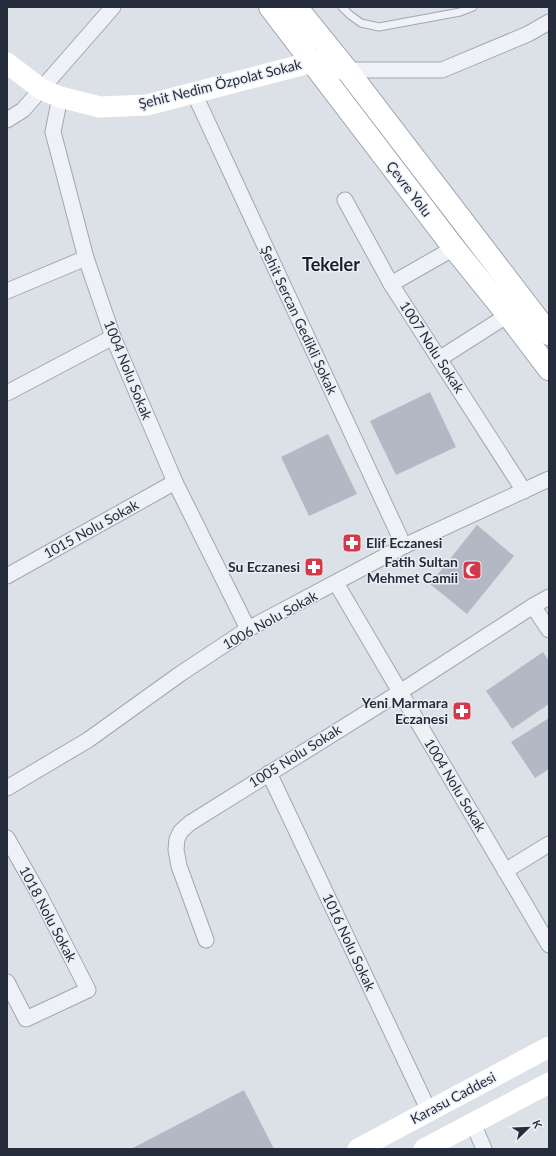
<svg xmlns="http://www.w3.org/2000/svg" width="556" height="1156" font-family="Lato,sans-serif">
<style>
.building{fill:#b3b9c4}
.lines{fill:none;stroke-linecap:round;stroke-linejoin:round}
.lane-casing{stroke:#a1a7b1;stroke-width:9}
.street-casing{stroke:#a1a7b1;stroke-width:17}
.primary-casing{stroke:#9ba3b3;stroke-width:24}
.lane{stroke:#eef1f5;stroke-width:7}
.street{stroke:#eef1f5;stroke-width:15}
.secondary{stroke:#fff;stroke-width:21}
.primary{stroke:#fff;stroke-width:22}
.labels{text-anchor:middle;stroke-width:3;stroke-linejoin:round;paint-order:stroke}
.street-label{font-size:14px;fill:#252d3d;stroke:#ebeff5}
.poi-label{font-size:14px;font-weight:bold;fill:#252d3d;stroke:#ebeff5;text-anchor:end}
.district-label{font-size:18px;font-weight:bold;fill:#181e2e;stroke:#ebeff5}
</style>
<rect width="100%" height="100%" fill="#dce0e7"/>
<g class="building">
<polygon points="430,392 456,447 396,475 370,421"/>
<polygon points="328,434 357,494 309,516 281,457"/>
<polygon points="477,525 514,556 467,614 430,584"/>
<polygon points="543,652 549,661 549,704 512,729 486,691"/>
<polygon points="549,718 549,769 535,778 511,742"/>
<polygon points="244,1090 274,1149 131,1149"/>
</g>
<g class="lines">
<g class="lane-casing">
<polyline id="lane" points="342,7 350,15 361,23 379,27 460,12 473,7"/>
</g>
<g class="street-casing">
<g id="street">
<polyline points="347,70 442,70 528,34 549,22"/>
<polyline points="194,93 404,546"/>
<polyline points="60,97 53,132 86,258 113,337 175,482 248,629"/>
<polyline points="7,120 23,110 113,7"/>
<polyline points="345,200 391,284 524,491"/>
<polyline points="391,284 454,248"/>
<polyline points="7,291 86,258"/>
<polyline points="439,359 508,315"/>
<polyline points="7,393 113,337"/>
<polyline points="7,576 175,482"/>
<polyline points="336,583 549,945"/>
<polyline points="533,606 549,630"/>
<polyline points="269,773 429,1111"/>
<polyline points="7,788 88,740 180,674 248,629 404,546 549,479"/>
<polyline points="7,838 40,896 88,990 26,1019 7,982"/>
<polyline points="505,871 549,844"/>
<polyline points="206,940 179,866 176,850 177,839 181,831 190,823 400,692 533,606 549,597"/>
<polyline points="473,1123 484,1149"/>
</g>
</g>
<g class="primary-casing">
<g id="primary">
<polyline points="270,7 454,248 508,315 549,369"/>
<polyline points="296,7 347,70 549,334"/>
</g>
</g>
<use href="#lane" class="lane"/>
<use href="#street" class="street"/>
<g class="secondary">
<polyline points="7,63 41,89 60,97 100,107 147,105 313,62 347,70"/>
<polyline points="358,1149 549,1047"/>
<polyline points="424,1149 549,1083"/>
</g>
<use href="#primary" class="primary"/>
</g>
<defs>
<g id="pharmacy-square" transform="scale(1)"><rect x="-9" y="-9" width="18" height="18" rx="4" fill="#d3394b" stroke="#ebeff5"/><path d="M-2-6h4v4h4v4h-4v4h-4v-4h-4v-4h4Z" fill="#fff"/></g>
<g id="mosque-square" transform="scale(1)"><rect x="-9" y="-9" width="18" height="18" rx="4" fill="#d3394b" stroke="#ebeff5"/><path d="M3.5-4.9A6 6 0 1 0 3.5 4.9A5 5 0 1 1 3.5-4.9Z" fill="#fff"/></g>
</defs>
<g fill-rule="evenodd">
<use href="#pharmacy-square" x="352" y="543"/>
<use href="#pharmacy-square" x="314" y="567"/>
<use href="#mosque-square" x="472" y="570"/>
<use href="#pharmacy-square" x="462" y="711"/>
</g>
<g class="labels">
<g class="street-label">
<text transform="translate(220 84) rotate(-14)" y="5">Şehit Nedim Özpolat Sokak</text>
<text transform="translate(409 189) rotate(53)" y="5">Çevre Yolu</text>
<text transform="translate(299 320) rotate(65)" y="5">Şehit Sercan Gedikli Sokak</text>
<text transform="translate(432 347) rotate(57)" y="5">1007 Nolu Sokak</text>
<text transform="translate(128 370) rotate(68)" y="5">1004 Nolu Sokak</text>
<text transform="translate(91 529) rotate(-29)" y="5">1015 Nolu Sokak</text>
<text transform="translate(270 620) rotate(-29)" y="5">1006 Nolu Sokak</text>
<text transform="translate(295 756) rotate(-32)" y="5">1005 Nolu Sokak</text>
<text transform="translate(455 785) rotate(59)" y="5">1004 Nolu Sokak</text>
<text transform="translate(48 914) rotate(62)" y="5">1018 Nolu Sokak</text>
<text transform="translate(349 942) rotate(65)" y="5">1016 Nolu Sokak</text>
<text transform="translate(453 1098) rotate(-28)" y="5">Karasu Caddesi</text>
</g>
<g class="poi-label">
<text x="366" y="548" text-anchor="start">Elif Eczanesi</text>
<text x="458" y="567">Fatih Sultan<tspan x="458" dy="16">Mehmet Camii</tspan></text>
<text x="300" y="572">Su Eczanesi</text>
<text x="448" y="708">Yeni Marmara<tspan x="448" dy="16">Eczanesi</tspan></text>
</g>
<g class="district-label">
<text x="331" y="271">Tekeler</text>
</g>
</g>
<rect width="556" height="1156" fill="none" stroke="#252d3d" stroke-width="16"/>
<g transform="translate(528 1128) rotate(67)" stroke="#ebeff5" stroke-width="3" paint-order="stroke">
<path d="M0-3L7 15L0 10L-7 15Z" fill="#252d3d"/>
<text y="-6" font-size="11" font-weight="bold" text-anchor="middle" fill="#252d3d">K</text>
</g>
</svg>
